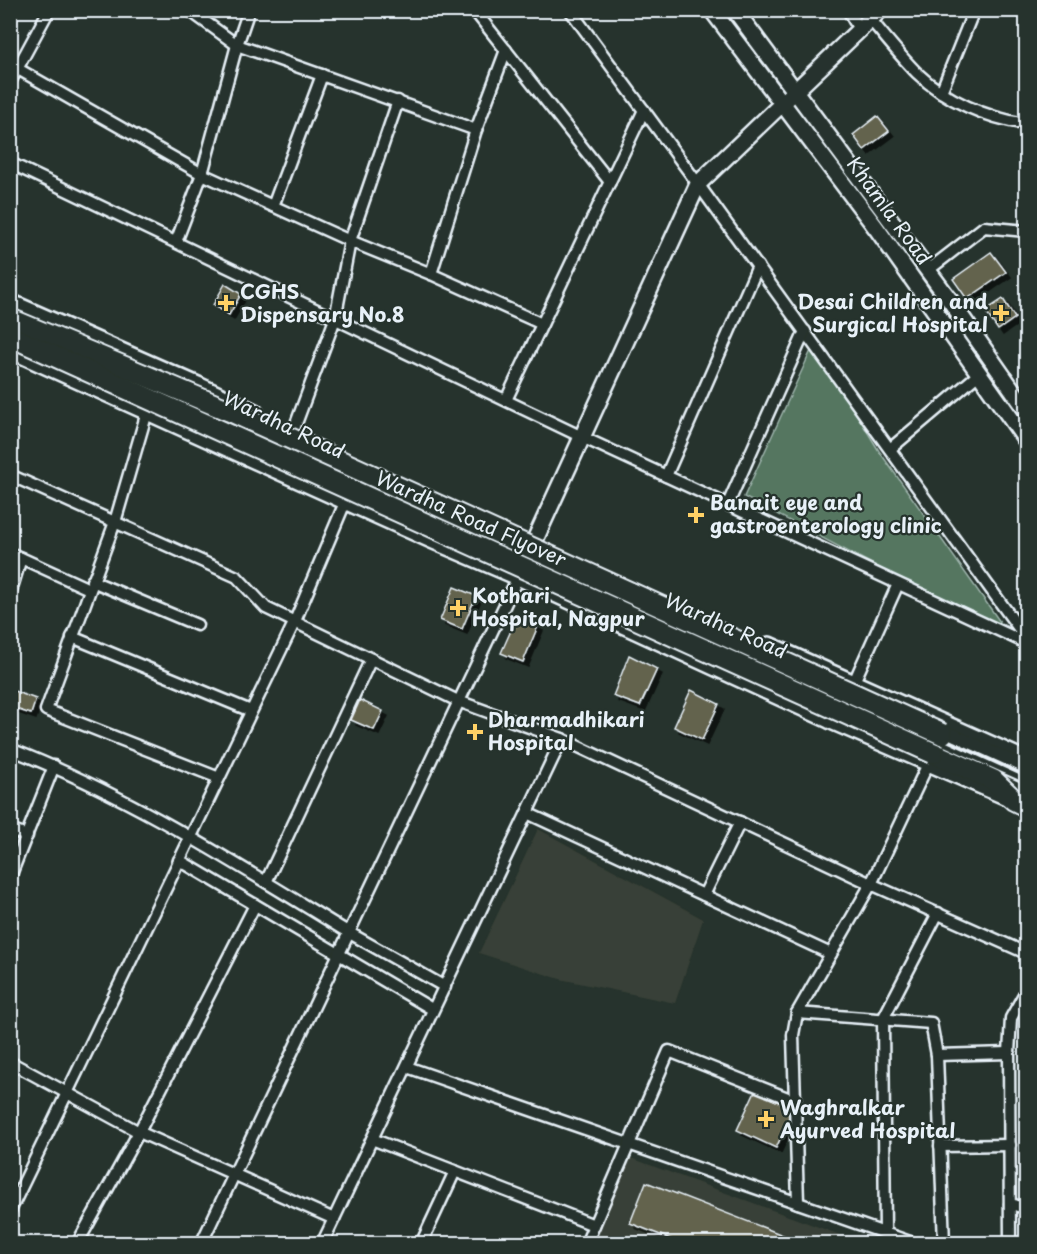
<svg xmlns="http://www.w3.org/2000/svg" width="1037" height="1254" font-family="'Playpen Sans',sans-serif">
<style>
.built{fill:#394137}
.green{fill:#547660;stroke:#9eb4ac;stroke-width:1.5}
.building{fill:#64634e;stroke:#e8f1f8;stroke-width:1.5;filter:url(#shadow)}
.lines{fill:none;stroke-linecap:round;stroke-linejoin:round}
.street-casing{stroke:#e8f1f8;stroke-width:15}
.secondary-casing{stroke:#e8f1f8;stroke-width:20}
.highway-casing{stroke:#e8f1f8;stroke-width:24}
.street{stroke:#26332d;stroke-width:10}
.secondary{stroke:#26332d;stroke-width:15}
.highway{stroke:#26332d;stroke-width:20}
.rail{stroke:#e8f1f8;stroke-width:4}
.highway-bridge-casing{stroke:#e8f1f8;stroke-width:24;stroke-linecap:butt}
.highway-bridge{stroke:#26332d;stroke-width:20}
.poi-dot{fill:#ffd166;stroke:#26332d;stroke-width:2}
.labels{text-anchor:middle;stroke-width:4.5;stroke-linejoin:round;paint-order:stroke}
.street-label{font-size:20px;fill:#e8f1f8;stroke:#26332d}
.poi-label{font-size:20px;font-weight:bold;fill:#e8f1f8;stroke:#26332d;text-anchor:start}
</style>
<defs>
<filter id="shadow"><feDropShadow dx="5" dy="5" stdDeviation="0" flood-color="#0009"/></filter>
</defs>
<rect width="100%" height="100%" fill="#26332d"/>
<filter id="ink" filterUnits="userSpaceOnUse"><feTurbulence type="fractalNoise" baseFrequency=".0167" numOctaves="2"/><feDisplacementMap in="SourceGraphic" scale="12" xChannelSelector="R" yChannelSelector="G"/><feConvolveMatrix kernelMatrix="1 2 1 2 8 2 1 2 1" color-interpolation-filters="sRGB"/></filter>
<g filter="url(#ink)">
<g class="built">
<polygon points="538,829 703,919 675,1003 560,979 479,953"/>
<polygon points="628,1157 862,1243 592,1244"/>
</g>
<polygon class="green" points="814,344 879,451 1010,636 744,497"/>
<g class="building">
<polygon points="877,116 889,131 864,150 853,135"/>
<polygon points="991,252 1006,272 967,299 953,279"/>
<polygon points="225,284 241,294 229,315 213,305"/>
<polygon points="1003,299 1015,318 998,330 985,311"/>
<polygon points="454,587 476,596 462,629 440,620"/>
<polygon points="517,617 538,626 523,662 501,653"/>
<polygon points="629,655 657,669 640,706 613,696"/>
<polygon points="11,690 36,699 31,714 10,707"/>
<polygon points="691,690 719,704 702,740 674,727"/>
<polygon points="360,700 383,711 374,730 351,720"/>
<polygon points="755,1091 794,1109 776,1148 737,1130"/>
<polygon points="646,1182 806,1244 683,1244 630,1223"/>
</g>
<g class="lines">
<g class="street-casing">
<g id="street">
<polyline points="189,10 237,45 476,130"/>
<polyline points="474,10 610,182"/>
<polyline points="570,10 698,184 1026,638"/>
<polyline points="848,10 860,31"/>
<path d="M871 20C886 38 901 57 917 73 946 101 987 118 1026 124"/>
<polyline points="18,69 202,174 350,241 431,274 542,324"/>
<polyline points="10,82 49,10"/>
<polyline points="941,92 974,10"/>
<polyline points="10,163 582,437 1026,643"/>
<polyline points="273,206 322,75"/>
<polyline points="176,242 202,174 237,45 249,10"/>
<polyline points="927,271 984,227 1026,231"/>
<polyline points="431,274 476,130 506,50"/>
<polyline points="506,400 644,110"/>
<polyline points="147,412 115,522 46,710 219,778"/>
<polyline points="294,429 335,319 350,241 398,101"/>
<polyline points="890,449 980,373"/>
<polyline points="10,475 237,577 266,608 458,701 562,739 871,884 1026,953"/>
<polyline points="666,476 758,266"/>
<polyline points="728,504 805,331"/>
<polyline points="10,553 89,589"/>
<polyline points="92,581 197,625"/>
<polyline points="10,594 21,558"/>
<polyline points="72,637 251,711"/>
<polyline points="854,682 898,584"/>
<path d="M10 749C129 795 238 865 346 931 379 950 412 968 445 987"/>
<polyline points="527,813 831,954"/>
<polyline points="10,830 27,836"/>
<polyline points="179,860 432,1009"/>
<polyline points="10,877 54,766"/>
<polyline points="266,882 371,659"/>
<polyline points="704,895 740,822"/>
<polyline points="797,1013 931,1023 937,1055 944,1244"/>
<polyline points="937,1055 1009,1053"/>
<polyline points="10,1062 139,1132 334,1219"/>
<polyline points="407,1067 916,1244"/>
<polyline points="372,1139 594,1225"/>
<polyline points="940,1146 1010,1145"/>
<polyline points="798,1203 793,1035 797,1013 871,884 928,764"/>
<polyline points="1010,1204 1026,1208"/>
<polyline points="10,1211 295,621 346,500"/>
<polyline points="885,1233 883,1019 938,913"/>
<polyline points="77,1244 139,1132 255,905"/>
<polyline points="201,1244 518,577"/>
<polyline points="322,1244 562,739"/>
<polyline points="421,1244 455,1171"/>
<polyline points="586,1244 669,1051 795,1101"/>
<polyline points="1010,1244 1009,1053 1011,1018 1026,991"/>
</g>
</g>
<g class="secondary-casing">
<g id="secondary">
<polyline points="712,10 877,229 1026,440"/>
<polyline points="735,10 949,299 1026,409"/>
<polyline points="10,302 198,385 255,412"/>
<polyline points="10,350 431,540 518,577 829,720 1007,797"/>
<polyline points="518,577 698,184 880,10"/>
<polyline points="769,645 1026,760"/>
</g>
</g>
<g class="highway-casing">
<g id="highway">
<polyline points="942,734 1026,772"/>
<polyline points="933,753 993,780 1014,800 1026,806"/>
</g>
</g>
<use href="#street" class="street"/>
<use href="#secondary" class="secondary"/>
<use href="#highway" class="highway"/>
<polyline class="rail" points="10,319 279,436 1026,776"/>
<g class="highway-bridge-casing">
<g id="highway-bridge">
<polyline points="10,319 230,411 942,734"/>
<polyline points="10,336 933,753"/>
</g>
</g>
<use href="#highway-bridge" class="highway-bridge"/>
</g>
</g>
<g class="poi-dot">
<path d="M223 294h6v6h6v6h-6v6h-6v-6h-6v-6h6z"/>
<path d="M998 304h6v6h6v6h-6v6h-6v-6h-6v-6h6z"/>
<path d="M693 506h6v6h6v6h-6v6h-6v-6h-6v-6h6z"/>
<path d="M455 599h6v6h6v6h-6v6h-6v-6h-6v-6h6z"/>
<path d="M472 723h6v6h6v6h-6v6h-6v-6h-6v-6h6z"/>
<path d="M763 1110h6v6h6v6h-6v6h-6v-6h-6v-6h6z"/>
</g>
<g class="labels">
<g class="street-label">
<text transform="translate(889 211) rotate(54)" y="7">Khamla Road</text>
<text transform="translate(284 425) rotate(25)" y="7">Wardha Road</text>
<text transform="translate(471 519) rotate(24)" y="7">Wardha Road Flyover</text>
<text transform="translate(726 626) rotate(24)" y="7">Wardha Road</text>
</g>
<g class="poi-label">
<text x="240" y="299">CGHS<tspan x="240" dy="23">Dispensary No.8</tspan></text>
<text x="988" y="309" text-anchor="end">Desai Children and<tspan x="988" dy="23">Surgical Hospital</tspan></text>
<text x="710" y="510">Banait eye and<tspan x="710" dy="23">gastroenterology clinic</tspan></text>
<text x="472" y="603">Kothari<tspan x="472" dy="23">Hospital, Nagpur</tspan></text>
<text x="488" y="727">Dharmadhikari<tspan x="488" dy="23">Hospital</tspan></text>
<text x="780" y="1115">Waghralkar<tspan x="780" dy="23">Ayurved Hospital</tspan></text>
</g>
</g>
<rect width="1037" height="1254" fill="none" stroke="#26332d" stroke-width="36"/>
<rect x="18" y="18" width="1001" height="1218" fill="none" stroke="#e8f1f8" stroke-width="2" filter="url(#ink)"/>
</svg>
